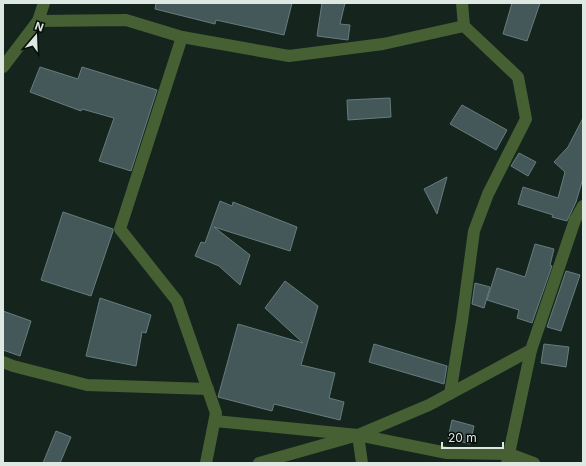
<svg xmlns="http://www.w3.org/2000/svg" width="586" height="466" font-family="Inter,sans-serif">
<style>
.building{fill:#445859;stroke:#677c7d}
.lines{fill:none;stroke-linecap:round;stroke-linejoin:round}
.street{stroke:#466033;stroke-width:12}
</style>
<rect width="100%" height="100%" fill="#15251e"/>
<g class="building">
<polygon points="156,3 292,3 284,35 216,20 215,24 155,9"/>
<polygon points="322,3 345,3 340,24 350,25 348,40 317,36"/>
<polygon points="512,3 540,3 527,41 503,34"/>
<polygon points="40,67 78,79 82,67 157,90 131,171 99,161 114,118 82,109 81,111 30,92"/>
<polygon points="390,98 391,117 348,120 347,100"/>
<polygon points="462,105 507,130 496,150 450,124"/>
<polygon points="583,118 583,178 576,202 567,221 552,217 553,215 518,204 523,187 558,198 565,172 554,162 568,147"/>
<polygon points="519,153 536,162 528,176 511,166"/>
<polygon points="447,177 437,214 424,189"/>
<polygon points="220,201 232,206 233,202 297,227 290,251 214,227 250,255 240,285 219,266 195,256 201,242 205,243"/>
<polygon points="63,212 113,229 113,231 91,296 41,280"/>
<polygon points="535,244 554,249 550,265 552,266 532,323 517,318 519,310 487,300 497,268 525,277"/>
<polygon points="566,271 580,275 561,331 547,327"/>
<polygon points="285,281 318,306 301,365 335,373 329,398 344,402 340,420 274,404 272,411 218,397 238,324 303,343 265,308"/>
<polygon points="475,283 490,287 484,308 472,304"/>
<polygon points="100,298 151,315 146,333 142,332 136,366 86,356"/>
<polygon points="3,311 31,321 20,356 3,350"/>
<polygon points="374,344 447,366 444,384 369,362"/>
<polygon points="544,344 569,347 566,367 541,363"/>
<polygon points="452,420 474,426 470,444 448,438"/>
<polygon points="56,431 71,437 60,463 43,463"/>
</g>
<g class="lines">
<g class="street">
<polyline points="38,21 126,20 182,37 289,56 383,44 464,26"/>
<polyline points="182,37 120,229 177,301 216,413 206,463"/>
<polyline points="3,67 38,21 44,3"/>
<polyline points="3,362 13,366 87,385 208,389"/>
<polyline points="450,394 462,321 474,231 488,194 526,119 518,77 464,26 462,3"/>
<polyline points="215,421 358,435 429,405 531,350 575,220 583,206"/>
<polyline points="259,463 351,437"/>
<polyline points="362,463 358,435 447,453 510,454 534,463"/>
<polyline points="507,463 531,350"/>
</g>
</g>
<rect width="586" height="466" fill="none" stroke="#dee8e3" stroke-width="8"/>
<g transform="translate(36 36) rotate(19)" stroke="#060d0a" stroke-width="3" paint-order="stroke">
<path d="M0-3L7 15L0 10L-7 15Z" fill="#dee8e3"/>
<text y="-6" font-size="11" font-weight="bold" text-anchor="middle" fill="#dee8e3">N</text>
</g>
<path d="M442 442v6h61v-6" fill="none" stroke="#dee8e3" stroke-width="2"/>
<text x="448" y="442" font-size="12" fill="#dee8e3" stroke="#060d0a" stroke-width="3" paint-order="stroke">20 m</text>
</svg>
